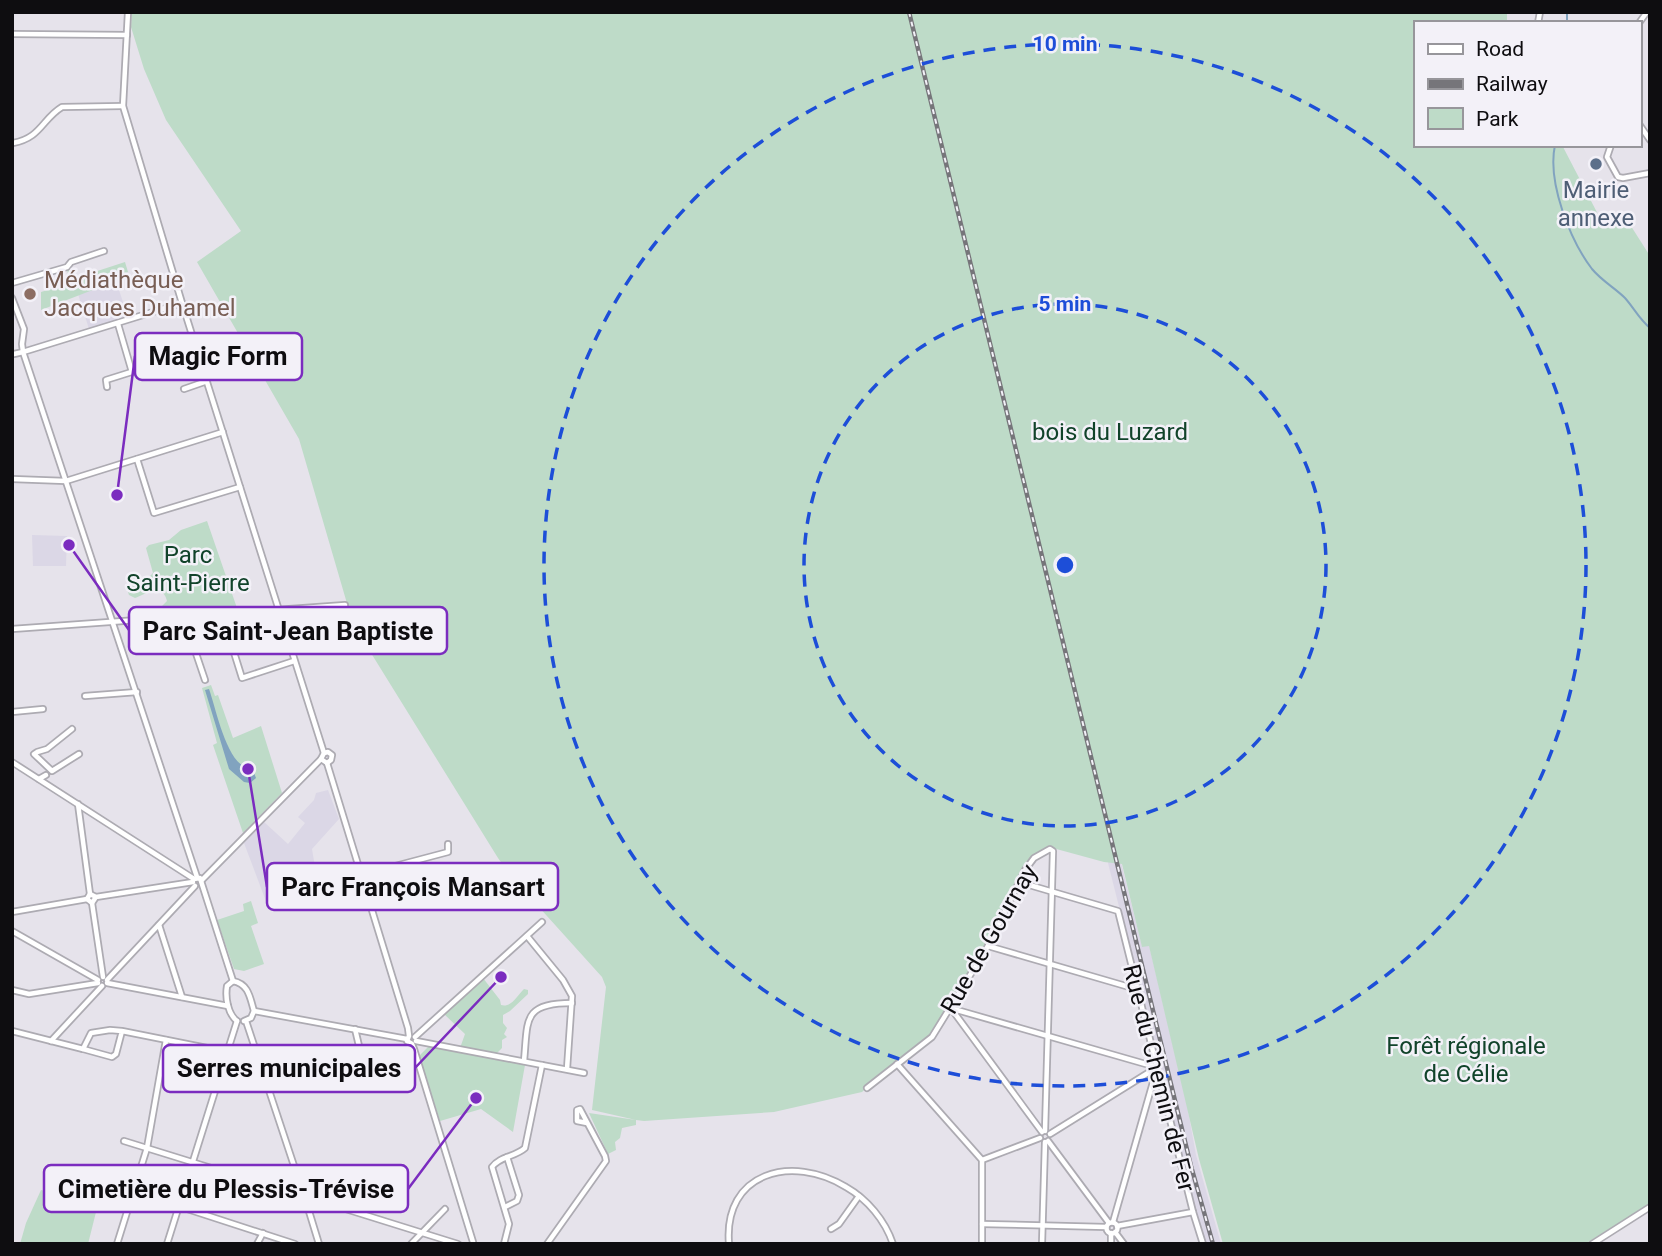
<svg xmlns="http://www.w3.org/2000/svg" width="1662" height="1256" font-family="Roboto,sans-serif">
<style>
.built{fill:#dbd7e6}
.green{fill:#bedbc8}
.water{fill:#81a3bf}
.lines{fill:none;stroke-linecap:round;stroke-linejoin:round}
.stream{stroke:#81a3bf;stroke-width:2}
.minor-casing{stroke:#adabb2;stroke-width:8}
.minor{stroke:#fff;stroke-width:4.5}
.rail-casing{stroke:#76757a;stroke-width:4.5}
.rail{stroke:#f3f1f8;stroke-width:2;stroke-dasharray:5;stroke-linecap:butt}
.ring{fill:none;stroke:#1d4ed8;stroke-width:3.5;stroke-dasharray:12 9}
.service-dot{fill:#5c6f8a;stroke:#f3f1f8;stroke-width:2.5}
.education-dot{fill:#8d6e63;stroke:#f3f1f8;stroke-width:2.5}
.labels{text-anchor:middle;stroke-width:5;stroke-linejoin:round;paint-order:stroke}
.service-label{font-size:24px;fill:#4e5e75;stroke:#f3f1f8}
.education-label{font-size:24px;fill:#785e54;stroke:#f3f1f8;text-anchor:start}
.park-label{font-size:24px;fill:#11432a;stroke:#f3f1f8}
.street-label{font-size:24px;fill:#0e0d10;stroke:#f3f1f8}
.centre{fill:#1d4ed8;stroke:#f3f1f8;stroke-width:3.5}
.ring-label{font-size:21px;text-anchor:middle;font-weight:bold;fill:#1d4ed8;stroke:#f3f1f8;stroke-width:5;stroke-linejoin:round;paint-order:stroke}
.leader{fill:none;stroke:#7b2cbf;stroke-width:2.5}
.callout-dot{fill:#7b2cbf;stroke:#f3f1f8;stroke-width:2.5}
.callout{fill:#f3f1f8;stroke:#7b2cbf;stroke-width:2.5}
.callout-label{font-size:26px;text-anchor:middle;font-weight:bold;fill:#0e0d10}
</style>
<rect width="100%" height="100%" fill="#e6e3eb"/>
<g class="built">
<polygon points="115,278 128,317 89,329 78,294 102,286 101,283"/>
<polygon points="32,535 67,536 66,566 33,566"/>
<polygon points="1097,767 1142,946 1149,945 1187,1105 1196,1155 1221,1244 1205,1244 1188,1181 1108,863 1111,855"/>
<polygon points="328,790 339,819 312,849 315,867 334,880 323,898 310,901 296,892 267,904 244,843 263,821 288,844 305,823 298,817 314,800 316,793"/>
</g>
<g class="green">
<polygon points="132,12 1507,12 1507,23 1415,23 1415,145 1562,145 1602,222 1622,212 1650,256 1650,1204 1585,1244 1223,1244 1199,1159 1149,946 1142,947 1122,864 1104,862 1049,847 1032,858 1019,876 979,958 930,1036 905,1058 888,1067 862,1092 774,1112 644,1121 636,1120 636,1125 622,1128 620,1138 615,1142 616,1150 608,1154 589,1113 636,1120 592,1110 606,987 602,977 510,875 498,858 353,624 299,439 197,262 241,231 166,120 144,69 131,27"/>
<polygon points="125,262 128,272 105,280 102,283 103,286 41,310 41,292 71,283 67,270 72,269 76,278"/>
<path d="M207 521 238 611 138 620 137 617 157 611 167 601C163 583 147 593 135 598L129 595 126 586 133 577 148 578 153 573 146 548 149 545 169 540 181 530Z"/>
<polygon points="211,685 215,696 218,695 233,738 261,726 282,793 243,833 213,745 217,743 202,688"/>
<polygon points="251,901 258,923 251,926 264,964 244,971 234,969 217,920 244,911 243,904"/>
<path d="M483 978 500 1000 501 1005C511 1008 517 996 524 989L528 990V994L510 1011 503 1015V1023L507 1028 504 1034 507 1037 502 1040V1048L496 1054 460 1048 465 1034 444 1014Z"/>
<polygon points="429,1046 525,1065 513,1132 481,1109 440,1121 419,1056"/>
<polygon points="41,1190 98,1204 88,1244 20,1244 26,1223"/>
</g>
<path class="water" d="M209 689C216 708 228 771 252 768L256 778 250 783 244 782 229 769 205 690Z"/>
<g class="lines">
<g class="stream">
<polyline points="1567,12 1567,23"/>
<path d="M1555 145C1547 182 1570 240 1592 269 1602 281 1615 288 1625 298 1634 308 1639 319 1650 328"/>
</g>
<g class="minor-casing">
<g id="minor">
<polyline points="128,12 123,106 182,303 324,753 321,759 327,763"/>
<polyline points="1538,23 1540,12"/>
<polyline points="1639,23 1647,12"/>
<polyline points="12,34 127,35"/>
<polyline points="1639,124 1650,140"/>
<path d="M13 143C41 138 42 119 62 107L123 106"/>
<polyline points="1611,145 1607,157 1618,177 1623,178 1650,173"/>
<polyline points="12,283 67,267 71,262 104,251"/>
<polyline points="12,298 24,329 22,344 23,352 14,354"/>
<polyline points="182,303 23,352 197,877"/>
<polyline points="118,324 132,372"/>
<polyline points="107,387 106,380 157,364"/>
<polyline points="184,389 207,381"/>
<polyline points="137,459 154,513 240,487"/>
<polyline points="12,479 66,481 223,432"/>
<polyline points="222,614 242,678 294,661"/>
<polyline points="184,618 205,680"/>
<polyline points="12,629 345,605"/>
<polyline points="85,696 137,692"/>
<polyline points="12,712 43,709"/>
<polyline points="72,729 47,749 37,752 34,754 52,771 79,754"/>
<polyline points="324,753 328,752 332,755 331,760 327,763"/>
<polyline points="12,762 194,879 200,878 233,981"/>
<polyline points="327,763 408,1028 409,1036 407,1041 412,1044 414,1049 473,1242"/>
<polyline points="39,779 46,775"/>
<polyline points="78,804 90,894"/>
<polyline points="361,875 448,852 448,844"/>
<polyline points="202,880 321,759"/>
<polyline points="1019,882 1118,911 1193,1212 1203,1244"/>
<polyline points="96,897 92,903 87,899 90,894 96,897 193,882"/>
<polyline points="92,903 103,977"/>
<polyline points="12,912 87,899"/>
<polyline points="159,925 182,997"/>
<polyline points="12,931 98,980"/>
<polyline points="527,936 563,980 572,996 567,1069"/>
<polyline points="988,946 1136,989"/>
<polyline points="107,980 195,886"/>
<path d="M233 981C249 984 250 998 254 1011L251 1018 244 1021"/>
<path d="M233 981 227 986C225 998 228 1014 237 1021"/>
<polyline points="107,983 228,1006"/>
<polyline points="12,990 29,994 98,983"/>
<polyline points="950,1008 1156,1067"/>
<polyline points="254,1011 407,1039"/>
<polyline points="953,1011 1042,1132"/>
<polyline points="246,1021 304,1196 458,1244"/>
<polyline points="355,1029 364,1067"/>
<polyline points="12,1031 83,1049"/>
<polyline points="122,1031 116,1054 112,1057 83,1049 91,1033 110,1030 122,1031 227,1052"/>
<polyline points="415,1037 542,922"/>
<polyline points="51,1041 102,986"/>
<polyline points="416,1041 584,1073"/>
<path d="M524 1061C528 1020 522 1003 572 1003"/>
<polyline points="897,1064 982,1160 982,1244"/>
<polyline points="867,1088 932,1037 988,946 1025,870 1034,858 1050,849 1053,851 1045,1131"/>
<polyline points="1050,1134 1156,1068"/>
<polyline points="124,1141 295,1194 302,1193"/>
<polyline points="1048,1141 1109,1223"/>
<polyline points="982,1160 1040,1138"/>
<polyline points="307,1197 308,1208 319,1244"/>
<polyline points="178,1206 295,1244"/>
<polyline points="505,1207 517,1201 519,1195 507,1157"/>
<polyline points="1113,1222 1157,1068"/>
<circle cx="1112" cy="1228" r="5.5"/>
<polyline points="982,1224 1106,1227"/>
<polyline points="1117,1226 1193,1212"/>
<polyline points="831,1229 839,1224 859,1196"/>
<polyline points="1115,1232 1124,1244"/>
<polyline points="117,1244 147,1148 166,1040"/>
<polyline points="167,1244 237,1021"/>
<polyline points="257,1244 263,1233"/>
<polyline points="411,1244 445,1209"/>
<path d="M504 1244 509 1224 492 1167C500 1156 515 1157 525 1148L542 1065"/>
<polyline points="547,1244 606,1161 605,1156 580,1109 577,1110 577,1121 587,1123"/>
<path d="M729 1244C723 1172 792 1154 846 1187 867 1199 885 1220 893 1244"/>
<polyline points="1042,1244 1045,1142"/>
<polyline points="1111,1244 1111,1233"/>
<polyline points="1592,1244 1650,1207"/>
</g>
</g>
<use href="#minor" class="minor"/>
<g class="rail-casing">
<polyline id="rail" points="909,12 1191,1166 1213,1244"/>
</g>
<use href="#rail" class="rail"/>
</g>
<g class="ring">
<circle cx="1065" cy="565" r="261"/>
<circle cx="1065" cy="565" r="521"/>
</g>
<circle class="service-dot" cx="1596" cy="164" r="7"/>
<circle class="education-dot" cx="30" cy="294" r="7"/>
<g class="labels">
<g class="service-label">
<text x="1596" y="198">Mairie<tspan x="1596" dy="28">annexe</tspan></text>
</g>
<g class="education-label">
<text x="44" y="288">Médiathèque<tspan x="44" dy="28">Jacques Duhamel</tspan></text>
</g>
<g class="park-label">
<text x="1110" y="440">bois du Luzard</text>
<text x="188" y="563">Parc<tspan x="188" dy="28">Saint-Pierre</tspan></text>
<text x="1466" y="1054">Forêt régionale<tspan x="1466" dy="28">de Célie</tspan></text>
</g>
<g class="street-label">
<text transform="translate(989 939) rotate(-60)" y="8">Rue de Gournay</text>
<text transform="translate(1159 1078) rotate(76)" y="8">Rue du Chemin de Fer</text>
</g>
</g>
<circle cx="1065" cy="565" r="10" class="centre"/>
<g class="ring-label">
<text x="1065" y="51">10 min</text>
<text x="1065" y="311">5 min</text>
</g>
<path class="leader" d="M117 495L135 356M69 545L129 630M248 769L267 887M501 977L415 1068M476 1098L408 1189"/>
<g class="callout-dot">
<circle cx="117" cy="495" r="7"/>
<circle cx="69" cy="545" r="7"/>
<circle cx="248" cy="769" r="7"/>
<circle cx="501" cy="977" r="7"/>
<circle cx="476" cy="1098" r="7"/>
</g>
<g class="callout">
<rect x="135" y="333" width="167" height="47" rx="7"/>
<rect x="129" y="607" width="318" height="47" rx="7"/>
<rect x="267" y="863" width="291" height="47" rx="7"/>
<rect x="163" y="1045" width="252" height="47" rx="7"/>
<rect x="44" y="1165" width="364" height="47" rx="7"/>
</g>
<g class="callout-label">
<text x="218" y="365">Magic Form</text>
<text x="288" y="640">Parc Saint-Jean Baptiste</text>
<text x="413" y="896">Parc François Mansart</text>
<text x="289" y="1077">Serres municipales</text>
<text x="226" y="1198">Cimetière du Plessis-Trévise</text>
</g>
<rect width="1662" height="1256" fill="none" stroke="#0e0d10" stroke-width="28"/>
<rect x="1414" y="21" width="228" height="126" fill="#f3f1f8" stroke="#97969b" stroke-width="2"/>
<rect x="1428" y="44" width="35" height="10" fill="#ffffff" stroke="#97969b" stroke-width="2"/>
<text x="1476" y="56" font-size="21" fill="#0e0d10">Road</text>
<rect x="1428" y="79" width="35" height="10" fill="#76757a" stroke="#97969b" stroke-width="2"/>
<text x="1476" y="91" font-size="21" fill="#0e0d10">Railway</text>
<rect x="1428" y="108" width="35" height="21" fill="#bedbc8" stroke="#97969b" stroke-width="2"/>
<text x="1476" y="126" font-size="21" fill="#0e0d10">Park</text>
</svg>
